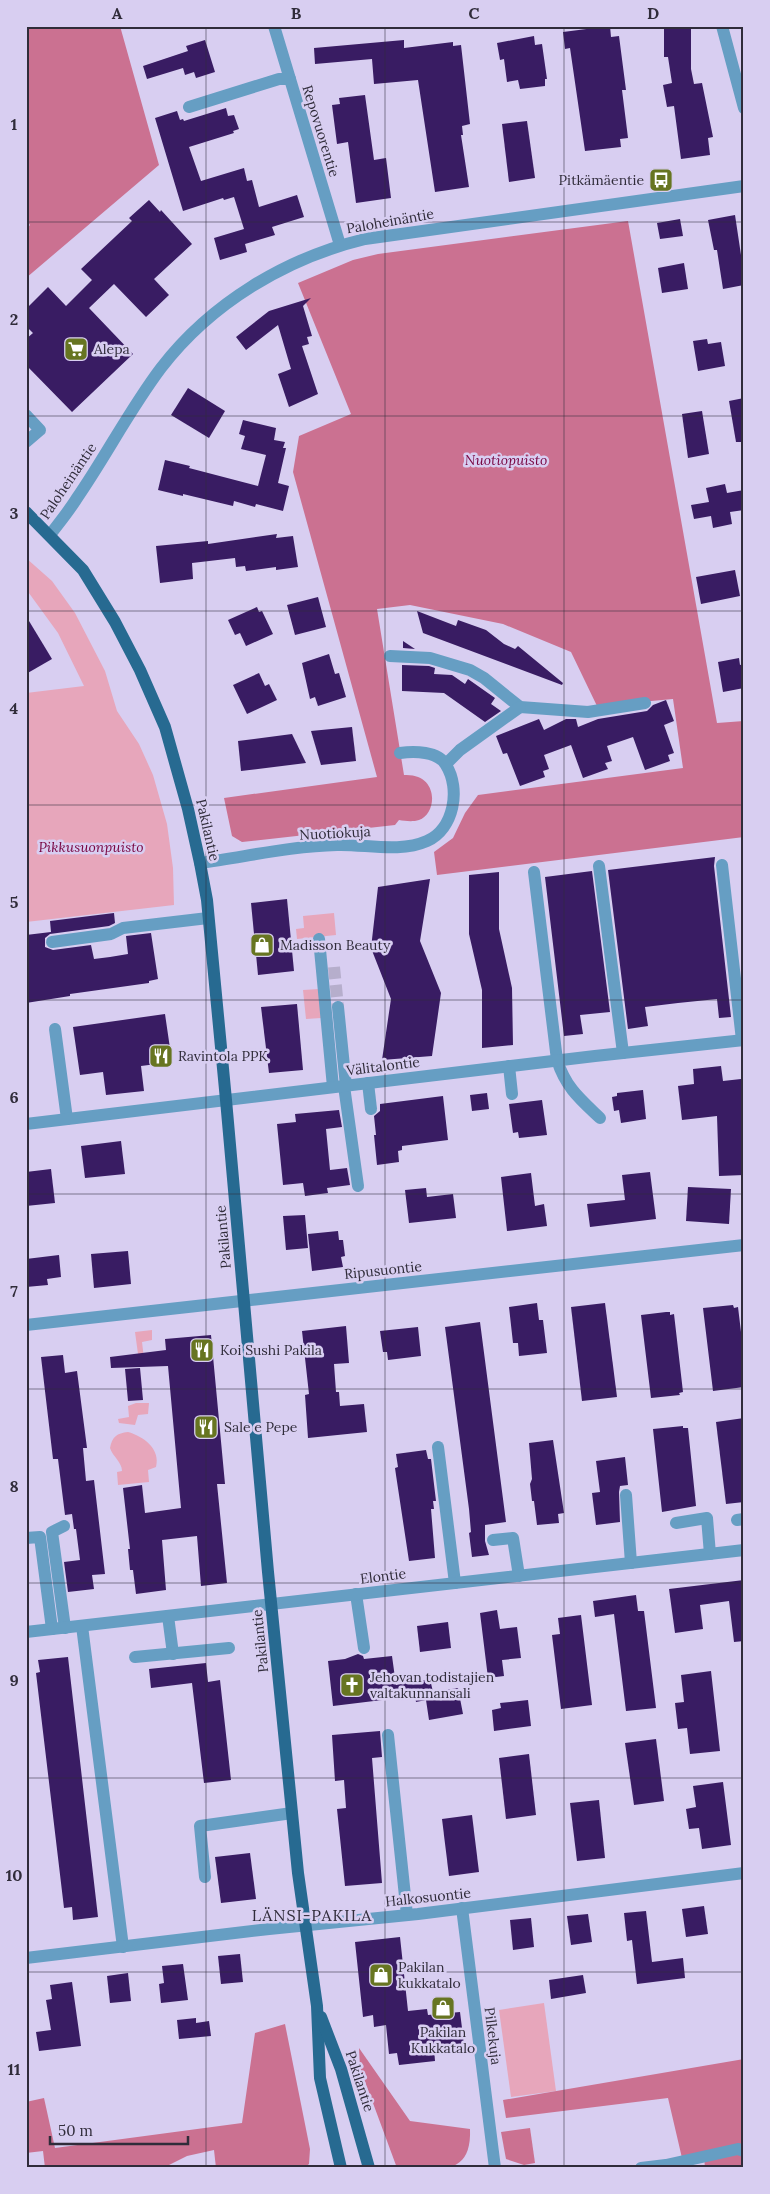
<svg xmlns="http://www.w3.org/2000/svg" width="770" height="2194" font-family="Lora,serif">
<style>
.green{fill:#e7a6bb}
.forest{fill:#cb7191}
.building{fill:#391c63}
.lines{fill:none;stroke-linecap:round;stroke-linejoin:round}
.minor-tunnel{stroke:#b6aecc;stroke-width:12;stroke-dasharray:12 6;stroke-linecap:butt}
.minor{stroke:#669ec3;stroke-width:12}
.major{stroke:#276a91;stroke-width:12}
.grid{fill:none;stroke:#302c3a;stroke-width:1;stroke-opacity:0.55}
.labels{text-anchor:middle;stroke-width:5;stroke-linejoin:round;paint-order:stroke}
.street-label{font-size:14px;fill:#302c3a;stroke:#d8cef1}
.poi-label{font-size:14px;fill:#302c3a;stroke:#d8cef1;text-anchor:start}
.park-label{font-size:14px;font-style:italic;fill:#770340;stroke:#d8cef1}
.quarter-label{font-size:16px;letter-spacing:1px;fill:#302c3a;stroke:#d8cef1}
.neatline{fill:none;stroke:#302c3a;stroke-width:2}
.grid-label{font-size:16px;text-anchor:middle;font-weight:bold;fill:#302c3a}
</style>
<rect width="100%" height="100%" fill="#d8cef1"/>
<g class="green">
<polygon points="26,558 52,581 75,613 105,671 117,711 139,744 153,775 167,824 173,868 174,905 26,922 26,693 84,686 58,633 26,589"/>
<polygon points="334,913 336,935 297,939 296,929 304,928 303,916"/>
<polygon points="319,989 321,1018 306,1019 303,990"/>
<polygon points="152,1330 152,1340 142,1342 145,1367 138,1354 135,1332"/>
<polygon points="136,1403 149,1403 148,1414 138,1415 135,1425 119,1423 118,1419 129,1417 128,1406"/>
<path d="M128 1432C143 1436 161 1449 156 1467L148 1470 149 1482 118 1485 117 1472 122 1471C122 1462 113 1457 110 1448 112 1437 117 1433 128 1432Z"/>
<polygon points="544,2003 556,2091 511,2097 499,2010"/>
</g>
<g class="forest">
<polygon points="26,26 120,26 159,165 26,278 26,229 30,225 26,220"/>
<path d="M628 221 717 723 744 721V837L437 875 434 852 453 838 465 813 478 795 683 768 673 699 597 706 571 652 503 624 410 605 377 609 404 775C439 773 438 813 419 820 413 822 405 821 399 820L395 825 242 842 232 836 224 798 377 777 293 472 299 436 351 414 298 283 353 260 378 254Z"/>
<polygon points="285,2024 310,2149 309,2164 304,2168 216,2168 214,2150 187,2156 163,2168 45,2168 43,2151 26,2153 26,2102 44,2098 55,2148 242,2123 255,2033"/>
<path d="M359 2048 410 2121 470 2129C472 2180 434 2168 397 2168L360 2068Z"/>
<polygon points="744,2059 744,2168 705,2168 704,2156 682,2158 668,2098 506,2118 503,2100"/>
<polygon points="530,2128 535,2163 524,2165 506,2159 501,2132"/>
</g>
<g class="building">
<polygon points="610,26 611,37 619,36 626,90 622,90 628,138 620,139 621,147 585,151 570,48 565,49 563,32"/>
<polygon points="691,28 691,69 694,84 702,83 713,137 708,138 710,155 681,159 674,106 667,107 663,85 672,83 668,57 664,57 664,29"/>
<polygon points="534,36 535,45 542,44 547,79 545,79 545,86 520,89 518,80 507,82 504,59 500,60 497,43"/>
<polygon points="205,40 215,72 196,78 194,72 185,75 183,68 147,79 143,66 188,51 186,46"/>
<polygon points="404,40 404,48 453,42 453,46 461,45 470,124 462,126 463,135 461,135 469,187 435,192 418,80 374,84 372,59 315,64 314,48"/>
<polygon points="365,95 374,160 386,158 391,198 356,203 348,142 337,144 332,105 340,104 339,98"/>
<polygon points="226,108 228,116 234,115 239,129 233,131 234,133 189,147 201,181 244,168 247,181 252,180 259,207 297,195 304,217 272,227 275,235 245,244 247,252 220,260 214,238 244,229 234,197 224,200 223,198 183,211 155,118 177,111 180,120 183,119 184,121"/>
<polygon points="527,121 535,178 509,182 502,124"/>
<polygon points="149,200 160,212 161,210 192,244 154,279 169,295 146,317 114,284 89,308 133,354 72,412 26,365 26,339 33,333 26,326 26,309 48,287 66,306 92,280 81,269 132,221 129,218"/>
<polygon points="735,215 741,255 744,254 744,285 723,289 717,250 714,250 708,220"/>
<polygon points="680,219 683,236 660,239 657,223"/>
<polygon points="684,263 688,289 662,293 658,268"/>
<polygon points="311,298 303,306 312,336 307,337 309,344 302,346 318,394 289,407 278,374 291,369 278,325 246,350 236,337 269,311"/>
<polygon points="707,339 708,344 721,342 725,366 698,371 693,341"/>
<polygon points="188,388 225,411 209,438 171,415"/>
<polygon points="744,398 744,442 736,442 729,401"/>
<polygon points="702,411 709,454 688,458 682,414"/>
<polygon points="243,420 276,428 274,440 285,442 283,448 286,448 278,483 289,486 283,511 256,504 255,507 234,501 233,506 183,494 183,496 158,490 165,460 190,466 189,468 258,486 266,455 241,449 245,436 239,434"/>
<polygon points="725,484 727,493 744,490 744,510 730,512 732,524 713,528 711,516 694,519 691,505 709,502 706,488"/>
<polygon points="277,534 276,538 293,536 298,567 276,570 276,567 246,571 245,566 236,567 235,558 192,563 193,579 160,583 156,546 208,541 208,544"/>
<polygon points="735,570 740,596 701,604 696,577"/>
<polygon points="318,597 326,627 295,635 287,605"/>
<polygon points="257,607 259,612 262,611 273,634 246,646 240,633 235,635 228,620"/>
<polygon points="417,611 456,626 458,620 486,630 504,644 515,649 518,646 563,683 562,685 423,633"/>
<polygon points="26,616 52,659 26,674"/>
<polygon points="403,641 415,649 403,648"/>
<polygon points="329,654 335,674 339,673 346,697 318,706 315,697 310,699 302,663"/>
<polygon points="739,658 740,665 744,664 744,688 723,692 718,662"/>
<polygon points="402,665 429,666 435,668 434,674 452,675 465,684 468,679 495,698 491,704 501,711 485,722 444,693 402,691"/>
<polygon points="259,673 265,686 269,684 277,700 247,714 233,685"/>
<polygon points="666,700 674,721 664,725 674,753 668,755 670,761 645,770 633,737 607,746 612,761 605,763 608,769 583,778 571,745 544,755 549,769 543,771 545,777 520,786 507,753 503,754 496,736 539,719 544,730 566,719 576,719 578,727 598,719 647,711 653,705"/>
<polygon points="352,727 356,761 321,765 311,731"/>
<polygon points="292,734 306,763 241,771 238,741"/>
<polygon points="715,857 714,866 731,1017 719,1018 717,999 678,1003 645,1007 648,1026 628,1029 608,870"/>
<polygon points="592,871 610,1012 580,1015 583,1034 564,1036 545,877"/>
<polygon points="499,872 499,929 512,988 513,1045 482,1048 482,990 469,934 469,875"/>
<polygon points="430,879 420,941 441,993 432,1056 382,1060 391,999 371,948 378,887"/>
<polygon points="287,899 294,971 258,975 251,903"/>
<polygon points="114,913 115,923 109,926 50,934 45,938 45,947 53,950 91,945 94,959 110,957 128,954 126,936 151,933 158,979 149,981 149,983 70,994 70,996 26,1003 26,935 51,932 50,921"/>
<polygon points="297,1004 303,1070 269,1073 261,1007"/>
<polygon points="165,1014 172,1062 141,1066 144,1091 106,1095 103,1072 80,1075 73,1027"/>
<polygon points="721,1066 723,1081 741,1079 744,1103 744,1175 719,1176 717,1116 682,1120 678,1086 694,1084 693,1069"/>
<polygon points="643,1090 646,1119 621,1123 619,1110 614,1111 612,1097 617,1096 617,1093"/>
<polygon points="487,1093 489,1109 472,1111 470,1095"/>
<polygon points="443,1096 448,1140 402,1146 402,1150 398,1151 399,1162 377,1165 374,1135 376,1135 374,1116 380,1111 380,1104"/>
<polygon points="542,1100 547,1135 519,1138 518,1132 513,1133 509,1104"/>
<polygon points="339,1110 342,1127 326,1129 330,1170 347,1168 350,1185 327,1188 328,1193 305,1196 303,1183 283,1185 277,1124 296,1122 295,1114"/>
<polygon points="121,1141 125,1174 85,1178 81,1146"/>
<polygon points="51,1169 55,1203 26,1206 26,1172"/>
<polygon points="650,1172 656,1219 590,1227 587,1204 625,1200 622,1175"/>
<polygon points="531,1173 535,1206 544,1204 547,1226 507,1231 501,1177"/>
<polygon points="688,1187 731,1189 729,1224 686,1221"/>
<polygon points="426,1188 427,1197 453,1194 456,1218 409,1223 405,1190"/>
<polygon points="305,1215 308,1248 286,1250 283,1216"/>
<polygon points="338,1231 339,1240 343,1240 345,1256 341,1257 343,1267 312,1271 308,1234"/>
<polygon points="128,1251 131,1284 94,1288 91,1254"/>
<polygon points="59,1255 61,1277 47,1279 48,1285 26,1287 26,1259"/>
<polygon points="537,1303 539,1320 543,1320 547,1353 519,1356 518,1343 513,1343 509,1307"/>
<polygon points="605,1303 617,1397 582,1401 571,1307"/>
<polygon points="733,1305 734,1308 738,1307 744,1357 744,1387 713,1391 703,1308"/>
<polygon points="666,1312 670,1312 670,1315 674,1314 683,1392 679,1393 680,1395 651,1398 641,1315"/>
<polygon points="480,1322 506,1522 485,1525 485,1541 489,1555 472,1557 469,1533 471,1532 469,1509 445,1327"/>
<polygon points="346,1326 349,1363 334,1364 336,1392 339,1392 340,1406 364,1404 367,1432 308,1438 305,1395 309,1394 302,1331"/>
<polygon points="418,1327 421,1356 388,1360 387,1352 383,1352 380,1331"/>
<polygon points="211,1335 225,1484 217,1484 227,1583 201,1586 197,1536 162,1540 166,1590 136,1594 133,1570 130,1570 128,1549 130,1549 123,1488 142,1485 145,1513 181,1508 168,1366 111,1368 110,1357 166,1350 165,1339"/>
<polygon points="63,1355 65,1373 77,1371 87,1448 83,1448 86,1481 94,1480 105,1574 92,1575 94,1589 68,1592 64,1562 80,1560 76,1529 74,1529 72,1514 65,1515 58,1459 53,1459 41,1357"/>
<polygon points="140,1368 143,1400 128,1401 125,1369"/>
<polygon points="744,1418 744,1502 726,1504 716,1422"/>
<polygon points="683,1426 683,1428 688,1428 696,1506 662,1512 653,1429"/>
<polygon points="553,1440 564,1513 558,1514 559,1523 537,1525 534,1501 532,1501 530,1484 532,1479 529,1443"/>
<polygon points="426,1450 428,1459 431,1459 436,1501 433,1501 434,1509 431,1509 435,1558 409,1561 396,1475 395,1468 398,1467 396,1454"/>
<polygon points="625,1457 628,1485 620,1486 619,1492 620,1522 596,1525 592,1493 600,1492 596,1461"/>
<polygon points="744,1580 744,1641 734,1642 729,1601 700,1605 703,1629 675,1633 669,1589"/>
<polygon points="636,1595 638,1611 644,1611 656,1708 626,1711 614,1614 595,1617 593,1601"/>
<polygon points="497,1610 500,1629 517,1627 521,1658 502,1660 504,1676 488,1678 480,1613"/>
<polygon points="581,1615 592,1705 561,1709 552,1635 560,1634 558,1618"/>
<polygon points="448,1622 451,1648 420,1652 417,1626"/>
<polygon points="358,1654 363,1656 364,1659 392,1656 396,1685 430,1679 433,1692 458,1688 463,1714 429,1720 426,1700 416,1702 415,1696 333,1706 328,1661 345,1659"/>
<polygon points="68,1657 98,1917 73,1920 72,1907 64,1908 36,1673 40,1672 38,1660"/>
<polygon points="206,1663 208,1682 220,1680 231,1780 204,1783 192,1683 151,1688 149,1669"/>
<polygon points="711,1671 720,1751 690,1754 687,1728 678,1729 675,1703 684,1702 681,1675"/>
<polygon points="528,1700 531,1726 494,1731 492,1710 501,1708 500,1703"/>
<polygon points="380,1731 382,1757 372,1758 382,1883 345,1886 337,1809 346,1808 344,1780 335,1781 332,1735"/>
<polygon points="656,1739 664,1801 634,1805 625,1743"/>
<polygon points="529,1754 536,1815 506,1819 499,1758"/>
<polygon points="723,1782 731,1845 702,1849 699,1828 689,1829 686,1809 696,1807 693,1786"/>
<polygon points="599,1800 605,1858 577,1861 570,1803"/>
<polygon points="472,1815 479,1872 449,1876 442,1819"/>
<polygon points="250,1853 256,1899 221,1903 215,1857"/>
<polygon points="704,1906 708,1934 686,1937 682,1909"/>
<polygon points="646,1911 652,1962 683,1958 685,1978 637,1984 632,1940 627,1941 624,1913"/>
<polygon points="588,1914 592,1942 571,1945 567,1916"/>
<polygon points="531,1918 534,1947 513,1950 510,1920"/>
<polygon points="400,1937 408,2011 427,2009 428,2015 460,2012 464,2044 434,2048 435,2061 399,2065 397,2053 389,2054 386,2025 374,2027 373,2015 363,2017 355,1942"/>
<polygon points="240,1954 243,1982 221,1984 218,1956"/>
<polygon points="183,1964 188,2000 161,2003 159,1984 164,1983 162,1966"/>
<polygon points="128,1973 131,2001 110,2003 107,1976"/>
<polygon points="583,1975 586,1993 551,1999 549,1980"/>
<polygon points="72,1982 81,2046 39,2051 36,2032 51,2030 46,2000 52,1999 50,1985"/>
<polygon points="196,2018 196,2023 209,2021 211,2036 179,2039 177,2020"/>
</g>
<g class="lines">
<polyline class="minor-tunnel" points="334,967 338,1007"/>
<g class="minor">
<polyline points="274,26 340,245"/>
<polyline points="722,26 744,108"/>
<polyline points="189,107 279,79 290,79"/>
<polyline points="26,415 40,430 26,442"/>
<path d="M50 535C59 523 69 511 77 498 106 456 130 409 161 368 211 303 286 258 365 239L744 186"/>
<polyline points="390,656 430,658 470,670 484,678 520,707 588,712 645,703"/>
<polyline points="446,764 460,750 520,707"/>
<path d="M200 863C245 857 291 846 337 845 365 844 400 853 427 841 454 829 461 789 446 765 438 751 414 751 400 753"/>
<polyline points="722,865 742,1040"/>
<polyline points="599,866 623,1053"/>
<path d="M534 872 557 1060C566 1088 580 1099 600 1118"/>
<polyline points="319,939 333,1087"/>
<polyline points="52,942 111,934 123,928 208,918"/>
<polyline points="338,1007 346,1086"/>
<polyline points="55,1029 67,1119"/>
<polyline points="509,1066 512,1094"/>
<polyline points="368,1083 371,1109"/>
<polyline points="344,1086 358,1186"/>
<polyline points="26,1124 595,1056 744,1040"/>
<polyline points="26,1325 744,1245"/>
<polyline points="438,1447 455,1583"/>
<polyline points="626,1495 631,1563"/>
<polyline points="737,1520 744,1519"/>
<polyline points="676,1523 707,1518 710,1554"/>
<polyline points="64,1526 52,1532 65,1628"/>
<polyline points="26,1538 40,1537 52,1629"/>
<polyline points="493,1540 513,1538 519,1576"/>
<polyline points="356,1594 364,1648"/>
<polyline points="168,1616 173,1654"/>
<polyline points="82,1626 123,1947"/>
<polyline points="26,1632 744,1550"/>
<polyline points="135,1657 229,1648"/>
<polyline points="388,1735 407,1915"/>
<polyline points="205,1877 200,1826 292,1813"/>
<polyline points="462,1908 495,2168"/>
<polyline points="26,1958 269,1929 418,1914 744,1873"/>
<polyline points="641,2168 666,2165 738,2149 744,2151"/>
</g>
<g class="major">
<polyline points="26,512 83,570 115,622 140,670 165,727 188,809 200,863 207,900 226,1100 268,1572 298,1873 317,2006 320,2078 341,2168"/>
<polyline points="321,2017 341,2069 369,2168"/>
</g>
</g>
<path class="grid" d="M206 26V2168M385 26V2168M564 26V2168M26 222H744M26 416H744M26 611H744M26 805H744M26 1000H744M26 1194H744M26 1389H744M26 1583H744M26 1778H744M26 1972H744"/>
<defs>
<g id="bus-square" transform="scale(1.25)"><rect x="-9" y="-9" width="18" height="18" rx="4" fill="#677521" stroke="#d8cef1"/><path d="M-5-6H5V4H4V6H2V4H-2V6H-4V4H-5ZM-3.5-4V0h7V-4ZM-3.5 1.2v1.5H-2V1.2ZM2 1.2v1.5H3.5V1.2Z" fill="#fff"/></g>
<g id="supermarket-square" transform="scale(1.25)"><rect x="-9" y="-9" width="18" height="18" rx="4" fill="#677521" stroke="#d8cef1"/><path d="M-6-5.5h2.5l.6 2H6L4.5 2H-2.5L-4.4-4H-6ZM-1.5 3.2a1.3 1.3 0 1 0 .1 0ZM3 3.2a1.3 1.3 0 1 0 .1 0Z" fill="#fff"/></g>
<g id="shop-square" transform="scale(1.25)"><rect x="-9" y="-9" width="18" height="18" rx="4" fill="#677521" stroke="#d8cef1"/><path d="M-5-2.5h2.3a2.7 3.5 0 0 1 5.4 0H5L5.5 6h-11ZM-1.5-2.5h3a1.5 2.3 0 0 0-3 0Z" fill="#fff"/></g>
<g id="restaurant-square" transform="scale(1.25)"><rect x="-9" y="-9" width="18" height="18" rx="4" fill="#677521" stroke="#d8cef1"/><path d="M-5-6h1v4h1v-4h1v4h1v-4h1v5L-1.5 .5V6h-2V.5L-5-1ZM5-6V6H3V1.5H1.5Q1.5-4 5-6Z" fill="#fff"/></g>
<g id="church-square" transform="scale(1.25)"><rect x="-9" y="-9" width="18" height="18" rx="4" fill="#677521" stroke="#d8cef1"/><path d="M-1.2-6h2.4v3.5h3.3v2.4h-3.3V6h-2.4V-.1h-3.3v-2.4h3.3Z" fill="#fff"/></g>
</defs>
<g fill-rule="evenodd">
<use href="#bus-square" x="661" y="180"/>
<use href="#supermarket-square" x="76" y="349"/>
<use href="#shop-square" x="262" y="945"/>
<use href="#restaurant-square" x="161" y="1056"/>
<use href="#restaurant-square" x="202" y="1350"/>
<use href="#restaurant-square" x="206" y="1427"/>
<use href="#church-square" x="352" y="1685"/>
<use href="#shop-square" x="381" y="1975"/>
<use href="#shop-square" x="443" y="2008"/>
</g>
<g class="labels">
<g class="street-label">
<text transform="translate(321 131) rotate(73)" y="5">Repovuorentie</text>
<text transform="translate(390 221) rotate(-10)" y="5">Paloheinäntie</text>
<text transform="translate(68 481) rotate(-56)" y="5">Paloheinäntie</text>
<text transform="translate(208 830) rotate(77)" y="5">Pakilantie</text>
<text transform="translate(335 833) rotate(-3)" y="5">Nuotiokuja</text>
<text transform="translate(383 1066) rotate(-7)" y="5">Välitalontie</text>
<text transform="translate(223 1237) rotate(-95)" y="5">Pakilantie</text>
<text transform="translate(383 1270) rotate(-6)" y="5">Ripusuontie</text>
<text transform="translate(383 1576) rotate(-7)" y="5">Elontie</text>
<text transform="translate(260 1641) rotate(-96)" y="5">Pakilantie</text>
<text transform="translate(428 1897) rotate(-6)" y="5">Halkosuontie</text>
<text transform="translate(493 2036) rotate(83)" y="5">Pilkekuja</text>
<text transform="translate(360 2081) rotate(72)" y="5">Pakilantie</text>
</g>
<g class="poi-label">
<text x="644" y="185" text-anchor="end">Pitkämäentie</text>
<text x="94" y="354">Alepa</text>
<text x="280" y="950">Madisson Beauty</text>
<text x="178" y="1061">Ravintola PPK</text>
<text x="220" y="1355">Koi Sushi Pakila</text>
<text x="224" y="1432">Sale e Pepe</text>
<text x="370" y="1682">Jehovan todistajien<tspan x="370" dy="16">valtakunnansali</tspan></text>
<text x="398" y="1972">Pakilan<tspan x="398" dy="16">kukkatalo</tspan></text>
<text x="443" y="2037" text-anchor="middle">Pakilan<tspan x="443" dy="16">Kukkatalo</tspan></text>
</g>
<g class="park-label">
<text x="506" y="465">Nuotiopuisto</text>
<text x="91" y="852">Pikkusuonpuisto</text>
</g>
<g class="quarter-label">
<text x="312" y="1921">LÄNSI-PAKILA</text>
</g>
</g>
<rect width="770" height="2194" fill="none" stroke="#d8cef1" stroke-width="55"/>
<path d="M50 2136v8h138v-8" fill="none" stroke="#302c3a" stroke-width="2.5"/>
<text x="58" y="2136" font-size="15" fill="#302c3a" stroke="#d8cef1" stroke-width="4" paint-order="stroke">50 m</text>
<rect x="28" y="28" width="714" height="2138" class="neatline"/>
<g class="grid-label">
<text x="117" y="19">A</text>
<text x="296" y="19">B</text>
<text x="474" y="19">C</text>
<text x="653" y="19">D</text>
<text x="14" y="130">1</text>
<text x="14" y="325">2</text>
<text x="14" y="519">3</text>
<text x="14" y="714">4</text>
<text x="14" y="908">5</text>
<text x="14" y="1103">6</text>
<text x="14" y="1297">7</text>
<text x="14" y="1492">8</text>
<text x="14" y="1686">9</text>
<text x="14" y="1881">10</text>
<text x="14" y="2075">11</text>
</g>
</svg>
